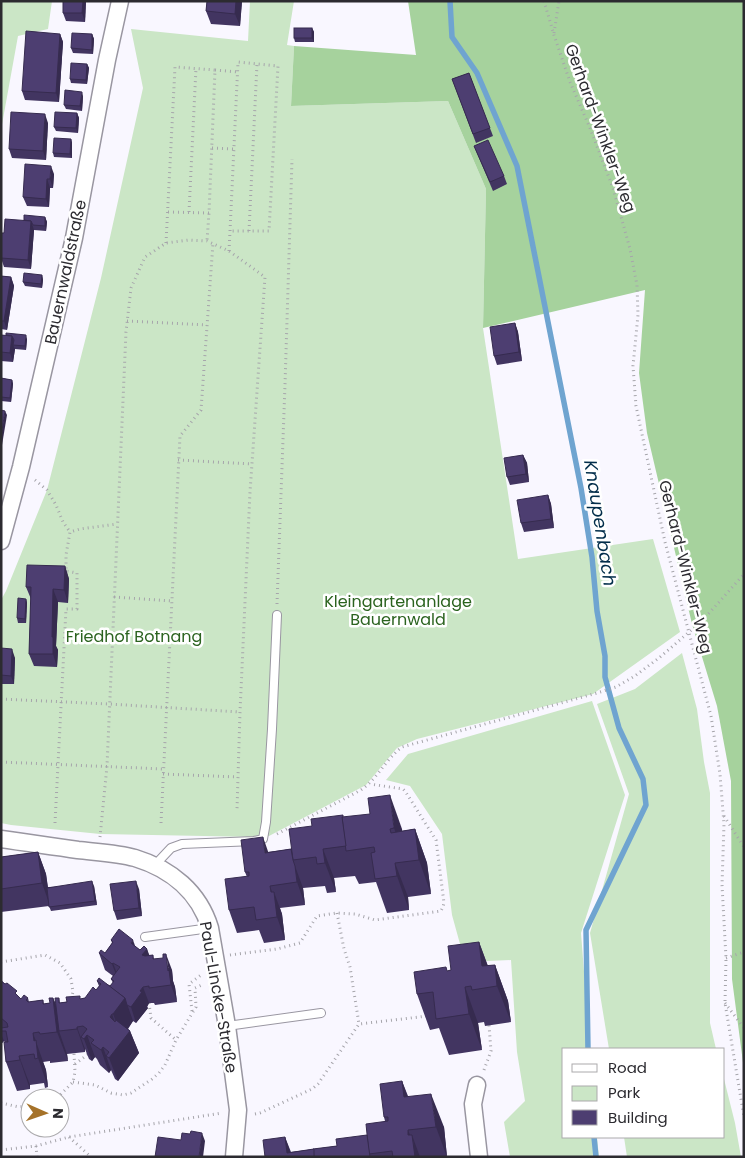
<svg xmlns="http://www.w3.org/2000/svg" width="745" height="1158" font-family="Poppins,sans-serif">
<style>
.green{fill:#cbe6c6}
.forest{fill:#a6d29d}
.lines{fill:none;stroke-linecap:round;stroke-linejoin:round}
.stream{stroke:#6fa4d0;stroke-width:5.5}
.lane-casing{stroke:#9996a1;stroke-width:10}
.street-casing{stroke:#9996a1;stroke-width:19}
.path{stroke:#a6a5ab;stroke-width:3;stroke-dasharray:1 4;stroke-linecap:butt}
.lane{stroke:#fff;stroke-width:8}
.street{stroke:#fff;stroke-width:16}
.wall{fill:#423561}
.shaded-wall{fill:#362b4f}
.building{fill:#4d3e71;stroke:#362b4f}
.labels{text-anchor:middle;stroke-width:5;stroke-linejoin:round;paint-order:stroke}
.street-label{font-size:16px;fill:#2c2b30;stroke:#fff}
.park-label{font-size:16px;fill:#2b631f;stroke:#fff}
.water-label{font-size:18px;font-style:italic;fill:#022d4a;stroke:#fff}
</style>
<rect width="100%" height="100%" fill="#f9f7ff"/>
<g class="green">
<polygon points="1,1 52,1 48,29 18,36 1,130"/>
<polygon points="250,1 294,1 287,45 294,46 291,106 448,101 486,189 483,328 518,559 653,539 680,632 593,694 417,739 397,748 366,785 269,836 258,837 100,834 11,825 1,823 1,600 6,591 47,490 101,278 143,88 131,29 248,41"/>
<polygon points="682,653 697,709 704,762 710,793 710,1023 716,1049 609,1049 590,933 629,794 597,704 635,689"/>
<polygon points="592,701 625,795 581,933 590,1049 564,1049 564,1137 597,1137 599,1157 510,1157 504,1122 525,1101 517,1052 511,960 465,962 452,915 442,834 410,786 386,780 408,754"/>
<polygon points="724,1079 735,1123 741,1157 627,1157 624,1137 724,1137"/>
</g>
<polygon class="forest" points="408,1 744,1 744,1070 732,979 731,781 717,706 692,624 647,433 639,373 645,290 483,328 486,189 448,101 291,106 294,46 416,55"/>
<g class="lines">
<g class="stream">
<polyline points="450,1 452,37 477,73 517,166 581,488 592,557 597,611 605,656 605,677 619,728 643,779 646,805 586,930 588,1049"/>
<polyline points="594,1137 596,1157"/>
</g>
<g class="lane-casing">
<g id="lane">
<polyline points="155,865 171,848 182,844 254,841 263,839 266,822 272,729 277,615"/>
<polyline points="145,937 210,928"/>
<polyline points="227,1026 321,1013"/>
</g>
</g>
<g class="street-casing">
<g id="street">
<polyline points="1,541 21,467 74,238 107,60 120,1"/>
<path d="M1 839C27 843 52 846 78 850 95 852 118 853 135 858 171 869 199 892 210 928L227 1026 238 1110 234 1157"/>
<polyline points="477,1085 473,1104 479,1157"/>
</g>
</g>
<g class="path">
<polyline points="544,1 554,35 570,82 590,128 613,188 630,249 637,285 638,315 633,366 636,406 665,542 711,716 720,774 724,824 722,885 726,958 725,1003 744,1117"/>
<polyline points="554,33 559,1"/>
<polyline points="215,70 238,72"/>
<polyline points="212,148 234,149"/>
<polyline points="168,212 209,213"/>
<polyline points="189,212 196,68"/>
<polyline points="249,231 257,64"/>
<polyline points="166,243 175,67 215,70 209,213 207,241"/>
<polyline points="229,251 230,231 238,62 278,66 269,231 230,231"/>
<polyline points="127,321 207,325"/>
<polyline points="178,460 252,464"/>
<polyline points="35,480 47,490 56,505 63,522 70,532"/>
<polyline points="114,597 172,601"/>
<polyline points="277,604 285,385 292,159"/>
<polyline points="1,699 109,704 240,712"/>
<polyline points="1,762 163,769"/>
<polyline points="163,774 238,777"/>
<polyline points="724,816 744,847"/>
<polyline points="55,823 66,609 77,609 77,573 66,571 66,555 70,532 80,529 117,524"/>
<polyline points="161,823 180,436 201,410 213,243"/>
<path d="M277 834 361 790C378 778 386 759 402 747L597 693 616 687 635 676 659 658 703 620 744 574"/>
<polyline points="100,837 107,766 126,332 131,288 145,257 166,243 189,240 207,241 229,251 265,277 250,492 240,712 237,810"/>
<polyline points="337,913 344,949 350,967 359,1024"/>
<polyline points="230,955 277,949 300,943 317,916 337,913 355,914 375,920 441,911 443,907 444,903 436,840 405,791 403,789 370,784"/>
<polyline points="726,958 744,952"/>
<polyline points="1,962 45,955 60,963 71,979 73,992 71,999"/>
<polyline points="149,1003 151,1018 176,1040"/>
<polyline points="725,1003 744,1028"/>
<polyline points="192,1011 189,984 201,975"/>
<polyline points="75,1064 91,1052"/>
<polyline points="484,1070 491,1051 489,1025"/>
<polyline points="73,1082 95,1085 111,1093 123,1095 131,1093 152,1079 159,1073 165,1065 176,1040 196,1007 195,988 204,984"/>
<polyline points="57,1098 73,1082 75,1072 74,1053"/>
<polyline points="1,1103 19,1107 30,1106"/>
<polyline points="255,1114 260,1113 312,1089 318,1084 359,1024 428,1016"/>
<polyline points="69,1137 91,1157"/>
<polyline points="36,1146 37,1157"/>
<polyline points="1,1150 36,1146 69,1137 222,1113"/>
</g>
<use href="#lane" class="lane"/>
<use href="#street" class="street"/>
</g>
<g class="wall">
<polygon points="63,1 86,1 85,22 66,21 63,13"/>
<polygon points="207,1 242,1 240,26 211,24 206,11"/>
<polygon points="312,28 314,32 314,42 295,42 294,38"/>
<polygon points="60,34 63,42 59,102 25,100 22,91"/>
<polygon points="92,34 94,39 93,54 73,53 71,48"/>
<polygon points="87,64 89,68 87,84 71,83 70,79"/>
<polygon points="469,73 493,136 476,143 452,79"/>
<polygon points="83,96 82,111 66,109 64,105"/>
<polygon points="77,113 79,118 78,133 56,131 54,127"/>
<polygon points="48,123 46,160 12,158 9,149"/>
<polygon points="71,139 72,143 72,158 54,157 53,153"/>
<polygon points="474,146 504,176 507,184 493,191"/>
<polygon points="54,174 53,188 50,188 49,207 27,206 23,197"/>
<polygon points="45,217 47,222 46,231 34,230 31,269 4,267 1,258 1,233 4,233 24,220"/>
<polygon points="42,275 43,280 42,288 25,286 23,282"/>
<polygon points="1,276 11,277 14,286 7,330 1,329"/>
<polygon points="515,323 518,332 522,361 497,365 494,356"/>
<polygon points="1,335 27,339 26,350 15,349 13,362 1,361"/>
<polygon points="1,378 12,380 13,384 11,402 1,401"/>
<polygon points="523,455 527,463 529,482 510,485 507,477"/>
<polygon points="548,495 551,504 554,528 524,532 521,523"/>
<polygon points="65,566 69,579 68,603 58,602 56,646 58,650 57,667 34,666 29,654 31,599 26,587"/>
<polygon points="26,599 27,603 26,623 18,623 17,618"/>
<polygon points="1,648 15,658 14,684 1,684"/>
<polygon points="344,817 402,829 402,831 415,829 427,863 431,894 408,897 409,910 387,913 376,882 359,884 355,876 334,878 336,892 327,893 325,886 303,888 305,905 280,908 282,914 285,940 264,943 259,930 237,933 229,910 247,877 245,872 268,852 291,849 312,826"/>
<polygon points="38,852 46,874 48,887 94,886 97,905 51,911 49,906 1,912 1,857"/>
<polygon points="139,889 142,916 117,920 114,911"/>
<polygon points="111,940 136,947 140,950 147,949 149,956 153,955 154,959 172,970 173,981 175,987 177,1002 155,1005 154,1003 149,1003 147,1007 148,1008 136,1023 133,1021 128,1029 130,1031 139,1053 118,1081 115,1079 111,1070 109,1073 100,1065 97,1059 95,1057 92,1061 89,1059 85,1049 85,1052 67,1054 68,1061 50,1063 50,1061 43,1062 46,1070 48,1087 45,1088 44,1083 30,1085 30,1089 17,1091 6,1062 5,1042 4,1041 2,1043 1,1043 1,979 3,982 19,997 21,999 28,998 29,1002 43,1000 44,1004 50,1003 53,998 56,1004 59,998 60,1003 85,998 96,990 99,986 97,981 110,986 113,983 111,979 113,976 105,970 99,953 105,953 112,943"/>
<polygon points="479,942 488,966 495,965 508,1001 511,1022 485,1026 484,1022 478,1023 482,1050 449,1055 439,1028 430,1030 417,994 448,971 451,970"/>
<polygon points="402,1081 408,1096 444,1127 447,1157 265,1157 285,1137 291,1152 337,1146 367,1135 385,1121 384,1117"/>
</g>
<g class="shaded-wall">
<polygon points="83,1 86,1 85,22 82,13"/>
<polygon points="236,1 242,1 240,26 235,14"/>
<polygon points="312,28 314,32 314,42 312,38"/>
<polygon points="60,34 63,42 59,102 56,93"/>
<polygon points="92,34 94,39 93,54 92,50"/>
<polygon points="87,64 89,68 87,84 86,80"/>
<polygon points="82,92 83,96 82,111 80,106"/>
<polygon points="77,113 79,118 78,133 76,128"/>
<polygon points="45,114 48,123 46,160 43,151"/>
<polygon points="71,139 72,143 72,158 70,154"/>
<polygon points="51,166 54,174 53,188 50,179"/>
<polygon points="47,179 50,188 49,207 46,199"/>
<polygon points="45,217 47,222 46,231 45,226"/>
<polygon points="31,221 34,230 31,269 28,260"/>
<polygon points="42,275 43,280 42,288 41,284"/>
<polygon points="11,277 14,286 7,330 4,321"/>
<polygon points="515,323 518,332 522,361 519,352"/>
<polygon points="26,335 27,339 26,350 25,346"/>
<polygon points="12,336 15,345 13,345 15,349 13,362 10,353"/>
<polygon points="12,380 13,384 11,402 10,398"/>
<polygon points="5,411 7,415 2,445 1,443 1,437"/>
<polygon points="523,455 527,463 529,482 526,474"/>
<polygon points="548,495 551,504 554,528 551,519"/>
<polygon points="65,566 69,579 68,603 64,590"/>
<polygon points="53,589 58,602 56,646 58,650 57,667 53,654 52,637"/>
<polygon points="26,599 27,603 26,623 25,619"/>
<polygon points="12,649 15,658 14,684 11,676"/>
<polygon points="390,795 402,829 406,862 394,828"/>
<polygon points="415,829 427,863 431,894 419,860"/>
<polygon points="263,837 271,860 265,853"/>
<polygon points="323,849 334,878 336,892 325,863"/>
<polygon points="38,852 46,874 50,906 42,883"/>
<polygon points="395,863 408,897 409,910 397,876"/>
<polygon points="295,866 303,888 305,905 297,882"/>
<polygon points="92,881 94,886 97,905 95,901"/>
<polygon points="136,881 139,889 142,916 139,908"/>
<polygon points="270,886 275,901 274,892 282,914 285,940 277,917"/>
<polygon points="133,940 139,957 131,943"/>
<polygon points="479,942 492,978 482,966"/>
<polygon points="147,949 153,965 142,955"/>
<polygon points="166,954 172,970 173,981 175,987 177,1002 171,985"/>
<polygon points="113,963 119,979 118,980 112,964"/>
<polygon points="495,965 508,1001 511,1022 497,986"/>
<polygon points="143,987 149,1003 147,1007 148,1008 136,1023 131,1007"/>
<polygon points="465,987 478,1023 482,1050 469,1014"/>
<polygon points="53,998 64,1027 59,1031 67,1054 68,1061 57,1032"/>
<polygon points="125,998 133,1021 122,1037 113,1014"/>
<polygon points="112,1014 120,1036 110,1017"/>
<polygon points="77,1027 85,1049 85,1052 77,1029"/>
<polygon points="130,1031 139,1053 118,1081 109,1058"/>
<polygon points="33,1033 46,1070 48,1087 38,1058 34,1041"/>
<polygon points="1,1034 4,1041 2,1043 1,1041"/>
<polygon points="87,1035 95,1057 92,1061 84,1039"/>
<polygon points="103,1047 111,1070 109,1073 101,1050"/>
<polygon points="19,1056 30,1085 30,1089 20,1060"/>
<polygon points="402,1081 414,1115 416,1130 404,1097"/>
<polygon points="431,1094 444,1127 447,1157 436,1127"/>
<polygon points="408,1130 414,1145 412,1135 420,1157 415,1157 408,1135"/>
<polygon points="202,1133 205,1141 203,1157 199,1157"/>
<polygon points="285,1137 292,1157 287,1153"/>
</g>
<g class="building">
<polygon points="63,1 83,1 82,13 63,13"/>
<polygon points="207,1 236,1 235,14 206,11"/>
<rect x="294" y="28" width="18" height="10"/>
<polygon points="26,31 60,34 56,93 22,91"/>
<polygon points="72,33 92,34 92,50 71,48"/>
<polygon points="71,63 87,64 86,80 70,79"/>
<polygon points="469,73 490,128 473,134 452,79"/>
<polygon points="65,90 82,92 80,106 64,105"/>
<polygon points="11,112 45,114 43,151 9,149"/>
<polygon points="55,112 77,113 76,128 54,127"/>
<polygon points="54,138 71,139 70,154 53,153"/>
<polygon points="488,140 504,176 490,182 474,146"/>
<polygon points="25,164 51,166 50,179 47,179 46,199 23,197"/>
<polygon points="24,215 45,217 45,226 33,225 31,221 24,220"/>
<polygon points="5,219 31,221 28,260 1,258 1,233 4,233"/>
<polygon points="24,273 42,275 41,284 23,282"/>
<polygon points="1,276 11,277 4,321 1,321"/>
<polygon points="515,323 519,352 494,356 490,327"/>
<polygon points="6,333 26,335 25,346 13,345 14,340 12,336 6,335"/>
<polygon points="1,335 12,336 10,353 1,352"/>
<polygon points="1,378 12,380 10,398 1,397"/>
<polygon points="1,410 5,411 1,437"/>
<polygon points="523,455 526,474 507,477 504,458"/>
<polygon points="548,495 551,519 521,523 517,500"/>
<polygon points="27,565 65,566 64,590 53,589 52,637 53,637 53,654 29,654 31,587 26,587"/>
<polygon points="18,598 26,599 25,619 17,618"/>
<polygon points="1,648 12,649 11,676 1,675"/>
<polygon points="390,795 394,828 390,829 391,833 415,829 419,860 395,863 397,876 375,879 371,853 375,852 374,847 346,851 342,817 370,814 368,798"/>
<polygon points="343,815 343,817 342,817 346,846 323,849 325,863 317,864 316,857 293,860 289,829 312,826 311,819"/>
<polygon points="263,837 265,853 291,849 293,860 295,866 297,882 270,886 271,892 274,892 277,917 256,920 254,907 229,910 225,879 249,876 249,872 245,872 241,840"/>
<polygon points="38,852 42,883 1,889 1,857"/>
<polygon points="92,881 95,901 49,907 47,888"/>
<polygon points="136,881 139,908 114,911 110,884"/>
<polygon points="119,929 133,940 131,943 140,950 144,946 147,949 142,955 145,956 153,955 153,959 163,958 163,954 166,954 168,971 169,970 171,985 149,988 149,986 143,987 140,991 142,992 131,1007 127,1005 125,998 106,984 110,986 114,981 111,979 120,967 113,963 112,964 99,953 101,950 105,953 113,942 111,940"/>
<polygon points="479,942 482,966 495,965 497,986 472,990 471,986 465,987 469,1014 436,1019 433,992 417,994 414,972 446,967 447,971 451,970 448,946"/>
<polygon points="99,978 125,998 113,1014 112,1014 110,1017 115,1022 116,1020 130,1031 109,1058 106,1056 109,1052 103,1047 101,1050 91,1043 94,1040 87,1035 84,1039 81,1037 87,1029 83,1026 77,1027 77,1029 59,1031 55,998 59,998 59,1003 67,1002 66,997 80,996 80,999 85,998 93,987 96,990 101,984 97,981"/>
<polygon points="1,981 5,984 7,983 17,991 15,993 21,999 24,995 28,998 26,1000 28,1002 43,1000 43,1004 50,1003 49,998 53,998 57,1032 40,1034 39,1032 33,1033 34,1041 36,1040 38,1058 35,1059 34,1054 19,1056 20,1060 6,1062 4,1042 8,1042 6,1031 1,1031 1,1028 8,1027 7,1023 1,1018"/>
<polygon points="402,1081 404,1097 431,1094 436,1127 408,1130 408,1135 412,1135 415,1157 393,1157 392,1151 369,1154 366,1124 388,1121 388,1117 384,1117 380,1084"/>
<polygon points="191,1131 202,1133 199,1157 155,1157 158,1137 181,1140 182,1133 190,1134"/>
<polygon points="367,1135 370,1157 314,1157 313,1149 337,1146 336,1139"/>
<polygon points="285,1137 287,1153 314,1149 314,1157 265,1157 263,1140"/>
</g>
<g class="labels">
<g class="street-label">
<text transform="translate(601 128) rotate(70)" y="6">Gerhard-Winkler-Weg</text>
<text transform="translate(65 272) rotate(-78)" y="6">Bauernwaldstraße</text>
<text transform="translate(686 567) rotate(76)" y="6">Gerhard-Winkler-Weg</text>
<text transform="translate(219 997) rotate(80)" y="6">Paul-Lincke-Straße</text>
</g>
<g class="park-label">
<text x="398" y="607">Kleingartenanlage<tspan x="398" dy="18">Bauernwald</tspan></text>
<text x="134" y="642">Friedhof Botnang</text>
</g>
<g class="water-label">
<text transform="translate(600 523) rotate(81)" y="6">Knaupenbach</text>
</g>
</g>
<rect width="745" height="1158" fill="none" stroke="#2c2b30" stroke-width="5"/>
<rect x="562" y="1048" width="162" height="90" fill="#ffffff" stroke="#abaaac"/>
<rect x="572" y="1064" width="25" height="8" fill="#ffffff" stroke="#abaaac"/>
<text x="608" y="1073" font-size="15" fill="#2c2b30">Road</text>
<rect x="572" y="1086" width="25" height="15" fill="#cbe6c6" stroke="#abaaac"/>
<text x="608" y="1098" font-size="15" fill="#2c2b30">Park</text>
<rect x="572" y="1110" width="25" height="15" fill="#4d3e71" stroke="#abaaac"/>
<text x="608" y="1123" font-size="15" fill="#2c2b30">Building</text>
<g transform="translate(45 1113) rotate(92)"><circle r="24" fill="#ffffff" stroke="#abaaac"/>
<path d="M0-4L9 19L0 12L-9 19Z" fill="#a57229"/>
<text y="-8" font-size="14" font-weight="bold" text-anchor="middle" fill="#2c2b30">N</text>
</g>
</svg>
